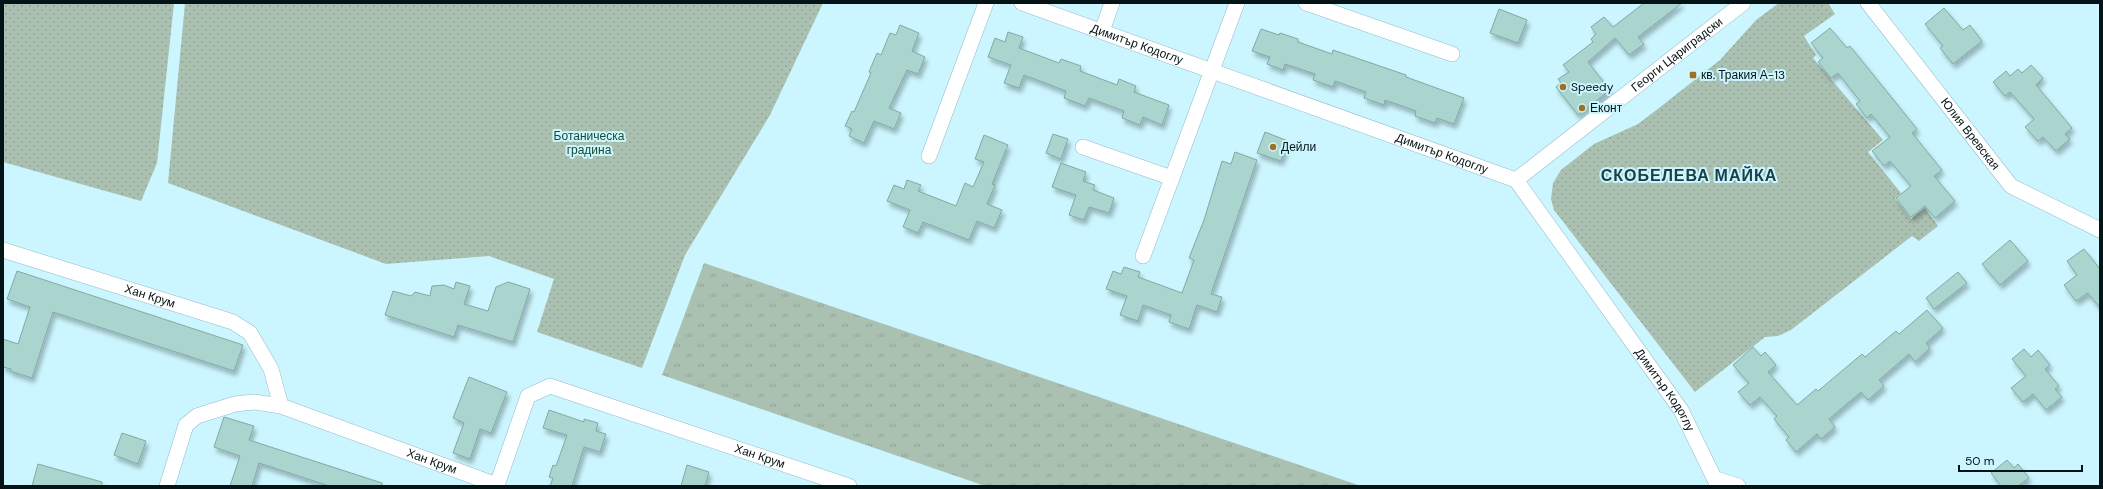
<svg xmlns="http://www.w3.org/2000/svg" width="2103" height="489" font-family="'DM Sans',sans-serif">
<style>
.grass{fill:url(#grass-dots)}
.park{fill:url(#park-tufts)}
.building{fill:#aad4ce;stroke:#81a9a3;filter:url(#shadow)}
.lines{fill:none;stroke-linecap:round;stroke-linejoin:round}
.street-casing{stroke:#94bcc5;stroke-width:16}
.street{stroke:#fff;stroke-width:15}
.poi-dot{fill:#9f6f22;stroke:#ccf6ff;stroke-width:1.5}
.labels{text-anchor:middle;stroke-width:4;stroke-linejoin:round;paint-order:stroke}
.street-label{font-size:12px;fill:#041316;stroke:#ccf6ff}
.poi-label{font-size:12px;fill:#041316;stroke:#ccf6ff;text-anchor:start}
.park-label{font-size:12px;fill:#194b31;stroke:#ccf6ff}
.district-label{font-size:16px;font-weight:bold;letter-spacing:1px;fill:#194047;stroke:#ccf6ff}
</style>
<defs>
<pattern id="grass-dots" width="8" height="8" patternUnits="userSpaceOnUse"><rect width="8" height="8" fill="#aac0b1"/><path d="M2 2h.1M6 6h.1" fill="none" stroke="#91a498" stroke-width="1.8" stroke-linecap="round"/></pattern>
<pattern id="park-tufts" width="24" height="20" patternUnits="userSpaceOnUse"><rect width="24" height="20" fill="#aac0b1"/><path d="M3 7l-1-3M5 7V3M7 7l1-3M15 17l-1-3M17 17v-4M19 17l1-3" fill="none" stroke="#91a498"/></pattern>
<filter id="shadow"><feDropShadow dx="2.5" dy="4.5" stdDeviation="2" flood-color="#0004"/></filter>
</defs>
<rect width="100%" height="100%" fill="#ccf6ff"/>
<g class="grass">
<polygon points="3,3 174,3 157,163 141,201 3,162"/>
<polygon points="185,3 823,3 770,115 685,255 642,368 537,332 554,279 489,256 386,264 168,183"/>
<polygon points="1779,3 1828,3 1835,14 1804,36 1816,55 1813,58 1883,140 1868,152 1901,193 1895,198 1911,219 1925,208 1938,226 1919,241 1912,236 1791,330 1778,336 1765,337 1695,392 1554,210 1551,199 1553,183 1561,170 1594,144 1638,124 1659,108 1720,60 1756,20"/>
</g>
<polygon class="park" points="704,263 1361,486 985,486 662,375"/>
<g class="building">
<polygon points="1644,3 1682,3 1638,37 1644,44 1629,55 1615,38 1588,62 1610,90 1578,115 1556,87 1561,83 1558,79 1569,72 1563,65 1593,42 1591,39 1596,34 1591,27 1604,17 1613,27"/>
<polygon points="1944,8 1963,30 1970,25 1982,41 1953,64 1940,48 1943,46 1925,24"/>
<polygon points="1499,9 1527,20 1518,43 1490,33"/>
<polygon points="900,25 919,33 912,51 925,57 918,74 907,70 889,108 901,113 894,129 874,121 864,143 849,136 852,129 845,126 852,111 854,112 871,73 869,72 877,53 881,55 890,33 896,35"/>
<polygon points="1830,28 1847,48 1850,46 1917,129 1912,133 1942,170 1934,176 1955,201 1935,218 1925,206 1911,217 1896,198 1911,186 1890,161 1884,166 1872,151 1890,137 1871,114 1867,118 1856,104 1860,101 1838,73 1831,78 1818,62 1823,58 1811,43"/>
<polygon points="1261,29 1279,35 1280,33 1298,39 1298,42 1332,54 1333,50 1406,75 1406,77 1464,98 1454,124 1437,118 1435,123 1415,116 1416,111 1385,100 1384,105 1364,98 1366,92 1335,81 1333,87 1313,80 1315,74 1285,64 1283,70 1267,64 1270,57 1252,51"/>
<polygon points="1008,32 1023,37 1019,48 1059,63 1061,59 1081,66 1080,71 1117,85 1119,79 1136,86 1134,92 1169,105 1162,125 1143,117 1140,125 1122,118 1124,111 1089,98 1085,106 1064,98 1066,91 1024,75 1019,88 1004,83 1011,65 988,57 995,38 1005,42"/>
<polygon points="2031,65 2043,78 2036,85 2072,128 2065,134 2070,139 2056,151 2043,137 2038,141 2025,127 2034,119 2010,92 2005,96 1993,82 2006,71 2010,76 2018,69 2022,73"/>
<polygon points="1265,132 1288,141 1281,161 1257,153"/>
<polygon points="1053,134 1068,139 1061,159 1046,153"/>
<polygon points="984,135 1008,145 992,184 995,185 987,204 1002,210 994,228 977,221 969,240 923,222 918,233 903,227 910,210 887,201 894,185 904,189 907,180 921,185 918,191 956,206 965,183 973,187 984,162 975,159"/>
<polygon points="1235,152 1257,160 1211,294 1222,297 1217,312 1197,305 1189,329 1169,322 1171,315 1143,305 1138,321 1120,315 1127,296 1106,289 1113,271 1121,274 1124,267 1140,272 1138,277 1182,293 1194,260 1189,258 1204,220 1222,161 1231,164"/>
<polygon points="1061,163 1086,172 1083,181 1095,185 1093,190 1114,198 1109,213 1089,207 1084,220 1069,215 1076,195 1052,187"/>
<polygon points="2010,240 2028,261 2000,285 1982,264"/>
<polygon points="2084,249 2100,269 2100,308 2088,293 2076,301 2064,285 2077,275 2067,261"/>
<polygon points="17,271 243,345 234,371 53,312 32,378 10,371 11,369 3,367 3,339 18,344 30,307 7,299"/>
<polygon points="1958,272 1967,283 1934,309 1926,298"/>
<polygon points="456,282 470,286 464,304 488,311 496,287 508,282 530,289 513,342 458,325 454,337 385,315 393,291 411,296 415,292 430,296 432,286 444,285 454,289"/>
<polygon points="1927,310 1943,328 1926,343 1930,348 1915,362 1909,354 1879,380 1884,386 1868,400 1861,392 1829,419 1835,427 1821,439 1817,434 1796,452 1786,440 1789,437 1774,419 1777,416 1760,397 1750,405 1738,392 1749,383 1733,365 1753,347 1761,356 1765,352 1776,365 1768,372 1797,405 1816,389 1818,391 1862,354 1865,357 1896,331 1899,334"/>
<polygon points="2024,349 2031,357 2038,350 2050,365 2045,369 2059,386 2055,389 2062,397 2046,410 2033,394 2023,402 2011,388 2026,376 2012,359"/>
<polygon points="469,377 507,392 491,433 480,429 470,459 453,453 464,423 453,418"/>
<polygon points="549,410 584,422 584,419 598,423 596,431 606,434 600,452 584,447 572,486 550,486 553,478 549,477 553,465 556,466 567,435 543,428"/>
<polygon points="224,417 254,426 249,440 382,483 382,486 329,486 259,463 252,486 230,486 240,456 214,447"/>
<polygon points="122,433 146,441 138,464 114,455"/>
<polygon points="2007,460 2014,468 2018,464 2029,478 2018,486 2001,486 1991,473"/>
<polygon points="38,464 102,482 102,486 32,486"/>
<polygon points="687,465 709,472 705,486 681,486"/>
</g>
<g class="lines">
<g class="street-casing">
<g id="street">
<path id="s1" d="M1022 3 1516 180 1681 410 1718 486"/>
<polyline points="1306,3 1452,54"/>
<path id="s2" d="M1868 3 2011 186 2100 230"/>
<polyline points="1102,31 1112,3"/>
<polyline points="1083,147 1172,178"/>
<polyline points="929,156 986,3"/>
<path id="s3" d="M1516 180 1743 3"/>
<path id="s4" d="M3 250 233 322 250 333 271 369 281 406 497 485 528 396 550 386 849 486"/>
<polyline points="1143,256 1237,3"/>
<polyline points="1716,479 1738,486"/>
<polyline points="167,486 186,425 197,416 235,404 254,402 281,406"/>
</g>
</g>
<use href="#street" class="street"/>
</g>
<g class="poi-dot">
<rect x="1689" y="71" width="8" height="8" rx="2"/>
<circle cx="1563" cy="87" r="4"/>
<circle cx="1582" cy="108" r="4"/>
<circle cx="1273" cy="147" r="4"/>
</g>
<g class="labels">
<g class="street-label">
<text dy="4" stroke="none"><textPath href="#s1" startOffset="122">Димитър Кодоглу</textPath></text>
<text dy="4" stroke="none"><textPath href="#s3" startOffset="204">Георги Цариградски</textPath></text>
<text dy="4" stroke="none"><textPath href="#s2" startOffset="166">Юлия Вревская</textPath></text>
<text dy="4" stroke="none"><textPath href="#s1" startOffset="446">Димитър Кодоглу</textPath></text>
<text dy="4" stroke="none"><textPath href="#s4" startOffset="154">Хан Крум</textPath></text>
<text dy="4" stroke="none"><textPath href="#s1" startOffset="782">Димитър Кодоглу</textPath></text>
<text dy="4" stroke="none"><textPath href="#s4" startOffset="911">Хан Крум</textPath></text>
<text dy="4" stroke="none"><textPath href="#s4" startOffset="502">Хан Крум</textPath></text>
</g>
<g class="poi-label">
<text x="1701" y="79">кв. Тракия А-13</text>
<text x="1571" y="91">Speedy</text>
<text x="1590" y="112">Еконт</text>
<text x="1281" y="151">Дейли</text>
</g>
<g class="park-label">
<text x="589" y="140">Ботаническа<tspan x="589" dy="14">градина</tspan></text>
</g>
<g class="district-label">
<text x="1689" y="181">СКОБЕЛЕВА МАЙКА</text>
</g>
</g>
<rect width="2103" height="489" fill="none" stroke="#041316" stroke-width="8"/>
<path d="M1959 465v6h123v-6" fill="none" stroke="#041316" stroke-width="2"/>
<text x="1965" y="465" font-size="12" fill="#041316" stroke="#ccf6ff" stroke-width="3" paint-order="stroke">50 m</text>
</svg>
